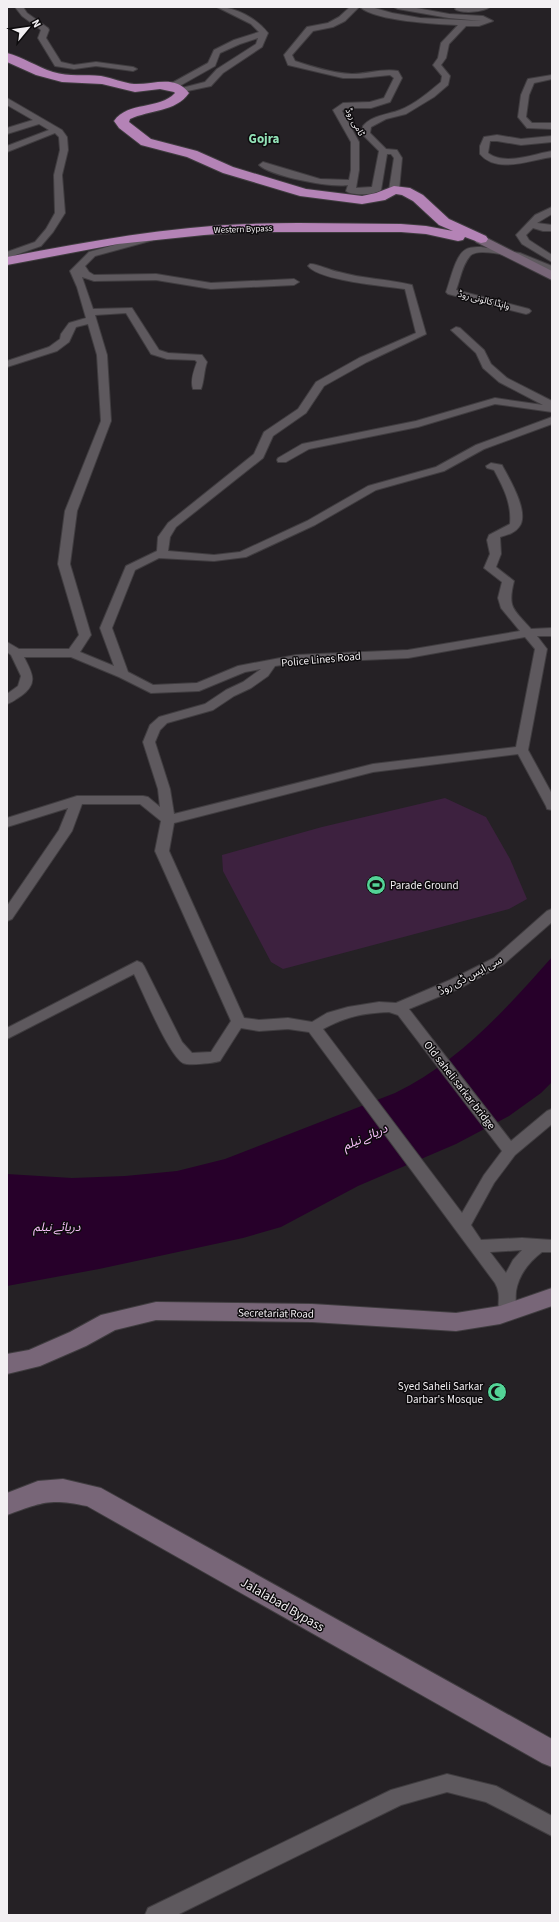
<svg xmlns="http://www.w3.org/2000/svg" width="559" height="1922" font-family="'Source Sans 3','Noto Sans Arabic',sans-serif">
<style>
.green{fill:#3d213f}
.water{fill:#27002a}
.lines{fill:none;stroke-linecap:round;stroke-linejoin:round}
.street-casing{stroke:#403d40;stroke-width:2}
.secondary-casing{stroke:#403d40;stroke-width:2}
.highway-casing{stroke:#403d40;stroke-width:2}
.street{fill:#5e595e;fill-rule:evenodd}
.secondary{fill:#786678;fill-rule:evenodd}
.highway{fill:#b483b6;fill-rule:evenodd}
.labels{text-anchor:middle;stroke-width:3;stroke-linejoin:round;paint-order:stroke}
.far-street-label{font-size:9px;fill:#f2eff2;stroke:#0d0b0d}
.street-label{font-size:11px;fill:#f2eff2;stroke:#0d0b0d}
.poi-label{font-size:11px;fill:#f2eff2;stroke:#0d0b0d;text-anchor:start}
.water-label{font-size:12px;font-style:italic;fill:#fbc3fd;stroke:#0d0b0d}
.far-district-label{font-size:13px;font-weight:bold;fill:#92e2b7;stroke:#0d0b0d}
.near-street-label{font-size:13px;fill:#f2eff2;stroke:#0d0b0d}
</style>
<rect width="100%" height="100%" fill="#252125"/>
<polygon class="green" points="445,798 486,817 510,859 527,899 509,909 283,969 271,962 223,871 222,855 322,827"/>
<path class="water" d="M552 957V1082L541 1093 509 1116 456 1144 358 1186 281 1227 243 1238 99 1269 7 1286V1174L72 1178 125 1176 177 1171 225 1159 395 1093C459 1062 506 1009 552 957Z"/>
<g class="lines">
<g class="street-casing">
<g id="street">
<polygon points="15,7 23,7 27,13 48,28 49,30 46,38 61,62 74,65 96,62 133,67 137,69 133,71 96,66 74,69 55,66 38,38 41,30 22,16"/>
<path d="M217 7C236 7 256 18 268 33L262 47 223 73 211 86 178 93V89L205 82 217 69 256 44 258 38 240 44 220 53 215 66 176 88H170V84L208 63 214 50 234 40 259 32 251 24Z"/>
<path d="M350 7H359L345 21 333 27 313 31 292 55 295 61C313 67 332 73 352 74 367 74 383 68 398 71L402 78 390 102 371 108H345L342 111 359 142V170L356 188 372 187 379 151 362 134 363 126C372 115 387 115 400 110 415 104 429 92 441 82L442 76 433 65 438 58 441 43 458 25C436 24 375 21 360 7H371L392 13 420 18 482 21 449 18 398 9 394 7H411L449 14 483 16 493 21 479 26H466L449 44 446 58 441 65 450 76 448 85 434 97 406 114 386 119 371 127 370 133 386 149 397 150 402 158 399 190 394 193 389 190 394 158 391 154H387L381 190C375 195 352 196 346 191L348 185C331 188 270 176 259 165L263 162 320 179 349 180 351 170V142L333 110 343 103 370 102 384 98 394 78 390 75 361 78H343L288 65 284 55 307 27 328 23 339 17Z"/>
<path d="M458 7H490C484 12 461 14 455 9Z"/>
<polygon points="552,75 552,79 534,83 529,95 526,117 532,123 552,123 552,129 527,128 518,117 521,95 527,81 528,79"/>
<polygon points="7,98 62,130 67,137 68,150 62,175 65,213 53,232 41,246 7,258 7,252 35,242 46,229 55,213 54,175 60,150 59,137 55,133 7,152 7,146 49,130 39,124 7,134 7,128 33,120 7,105"/>
<path d="M497 135 521 139 552 136V142L521 145 497 141H490L488 153C505 166 533 154 552 151V157C530 160 496 174 480 154V146L484 137Z"/>
<polygon points="552,207 552,214 537,223 552,225 552,231 543,231 533,228 526,235 529,240 552,255 552,262 522,244 516,235 535,215"/>
<path d="M158 233 163 236 161 238 95 256 85 266 89 272 94 275 156 274 211 283 294 279 299 282 294 285 211 289 156 280 94 281 82 277 93 309 132 308 159 350 168 353 202 355 207 362C204 370 204 382 201 389H193C190 381 194 370 197 362L195 360 167 359 151 354 126 313 95 315 107 355 111 421 77 511 70 564 91 635 80 652 114 666 100 628 126 566 157 551 158 537 168 523 254 454 264 432 298 409 316 382 359 358 416 333 405 289C385 286 320 281 308 266L310 264C315 263 332 271 339 272 363 279 388 279 412 285L426 334 367 362 324 386 306 413 273 436 263 458 176 527 170 537 168 551 214 555 240 552 307 521 368 486 436 467 476 445 552 417V424L484 449 444 471 376 490 315 525 246 557 214 561 159 558 135 570 112 628 128 672 153 685 197 683 238 666 296 655 408 650 520 631 501 608 498 598 502 582 484 568 490 554 487 540 489 535 510 524C512 503 503 487 494 470L487 468 486 466 491 463 502 465 503 467C510 480 530 513 519 527 515 533 507 535 500 537L501 554 496 567 514 581C507 609 514 609 531 629L552 628V636H537L547 649 528 750 552 794V810L547 809 546 806 518 754 373 772 174 823 169 851 244 1018 259 1020 288 1018 312 1022 327 1013 348 1007 379 1002 396 1003 450 980 494 958 547 911 552 909V922L504 964 460 988 409 1009 511 1141 547 1111 552 1109V1124L515 1155 494 1183 471 1225 481 1240 522 1238 552 1240V1252H542C529 1262 519 1274 516 1291 515 1300 517 1309 513 1317L507 1319 501 1317C495 1305 503 1297 495 1283L309 1032 288 1029 259 1031 241 1028 220 1061C213 1063 189 1066 183 1063 168 1054 143 992 134 974L7 1039V1028L137 961 142 963 144 966 182 1042 192 1053 211 1052 231 1021 155 851 161 821 140 804H82L72 831 12 919 7 921V906L59 830 68 808 7 827V818L77 796H143L148 797 160 807 158 789 143 742 150 725 159 717 205 704 226 690 243 682 261 669 245 672 199 691 151 693 119 677 71 657H24C32 673 39 683 21 696 16 699 13 702 7 704V694L18 686 21 676 11 655 7 652V642L19 649H69L79 635 58 564 65 511 101 421 97 355 88 324 76 327 69 342 57 351 7 367V361L49 347 60 339 61 334 69 323 86 318 77 287 70 271 89 252ZM525 637 535 649 516 747 373 764 174 814 170 789 155 742 160 730 167 723 213 710 234 696 251 688 268 676 275 666 296 663 408 658ZM389 1012 398 1015 502 1151 484 1175 462 1213 323 1029C346 1017 362 1013 389 1012ZM522 1250 513 1260 506 1273 490 1252Z"/>
<path d="M481 247 520 253 552 266V273C544 271 537 266 529 263 519 258 478 246 470 256 462 265 460 280 456 290L529 309 531 311 529 313 526 314 448 294 446 292C450 282 455 256 465 250 469 247 476 247 481 247Z"/>
<polygon points="456,327 460,328 484,350 491,364 507,378 552,401 552,412 495,404 418,427 309,449 286,462 278,462 277,460 278,458 302,444 416,421 495,398 543,405 499,382 483,368 476,353 451,330"/>
<polygon points="447,1774 496,1786 552,1816 552,1836 486,1802 447,1792 401,1805 177,1915 145,1915 148,1908 391,1790"/>
</g>
</g>
<g class="secondary-casing">
<g id="secondary">
<polygon points="481,235 552,271 552,280 476,242 474,239 476,236"/>
<polygon points="552,1288 552,1306 500,1324 456,1331 312,1322 156,1320 115,1330 86,1346 40,1366 7,1374 7,1354 29,1350 70,1332 101,1315 156,1302 312,1304 456,1313 500,1306"/>
<path d="M63 1479 101 1488 552 1739V1767L542 1763 87 1506C50 1498 42 1502 7 1515V1493L38 1481Z"/>
</g>
</g>
<g class="highway-casing">
<path id="highway" d="M7 53C23 57 37 67 53 72 69 77 85 74 101 76 113 78 123 83 134 84 153 85 175 74 189 93 176 112 149 110 130 119L129 122 151 139 197 151 233 167 306 189 362 196 376 193 394 186 410 188 423 195 449 219 486 236 488 239 486 242 481 243 465 237 463 240 458 241 426 234 401 232H247L204 235 118 244 7 265V257C86 242 166 227 247 224 298 222 350 224 401 224L426 226 453 231 439 225 413 201 402 195 396 194 385 200 362 204 300 196 223 173 187 157 141 145 119 128 114 121C128 101 159 110 175 93L174 92 160 89 135 92 102 84 62 82 36 75 7 62Z"/>
</g>
<use href="#street" class="street"/>
<use href="#secondary" class="secondary"/>
<use href="#highway" class="highway"/>
</g>
<defs>
<g id="stadium-disc" transform="scale(1)"><circle r="9.5" fill="#53d396" stroke="#0d0b0d"/><path d="M0-5a6.5 5 0 1 0 0 10a6.5 5 0 1 0 0-10ZM-3.5-1.8h7v3.6h-7Z" fill="#111"/></g>
<g id="mosque-disc" transform="scale(1)"><circle r="9.5" fill="#53d396" stroke="#0d0b0d"/><path d="M3.5-4.9A6 6 0 1 0 3.5 4.9A5 5 0 1 1 3.5-4.9Z" fill="#111"/></g>
</defs>
<g fill-rule="evenodd">
<use href="#stadium-disc" x="376" y="885"/>
<use href="#mosque-disc" x="497" y="1392"/>
</g>
<g class="labels">
<g class="far-street-label">
<text transform="translate(355 122) rotate(62)" y="3">ٹامی روڈ</text>
<text transform="translate(243 229) rotate(-2)" y="3">Western Bypass</text>
<text transform="translate(484 300) rotate(14)" y="3">واپڈا کالونی روڈ</text>
</g>
<g class="street-label">
<text transform="translate(321 659) rotate(-5)" y="4">Police Lines Road</text>
<text transform="translate(470 975) rotate(-28)" y="4">سی ایس ڈی روڈ</text>
<text transform="translate(460 1085) rotate(52)" y="4">Old saheli sarkar bridge</text>
<text transform="translate(276 1313) rotate(1)" y="4">Secretariat Road</text>
</g>
<g class="poi-label">
<text x="390" y="889">Parade Ground</text>
<text x="483" y="1390" text-anchor="end">Syed Saheli Sarkar<tspan x="483" dy="13">Darbar's Mosque</tspan></text>
</g>
<g class="water-label">
<text transform="translate(365 1137) rotate(-24)" y="4">دریائے نیلم</text>
<text x="57" y="1231">دریائے نیلم</text>
</g>
<g class="far-district-label">
<text x="264" y="143">Gojra</text>
</g>
<g class="near-street-label">
<text transform="translate(283 1604) rotate(30)" y="5">Jalalabad Bypass</text>
</g>
</g>
<rect width="559" height="1922" fill="none" stroke="#f2eff2" stroke-width="16"/>
<g transform="translate(28 28) rotate(61)" stroke="#0d0b0d" stroke-width="3" paint-order="stroke">
<path d="M0-3L7 15L0 10L-7 15Z" fill="#f2eff2"/>
<text y="-6" font-size="11" font-weight="bold" text-anchor="middle" fill="#f2eff2">N</text>
</g>
</svg>
